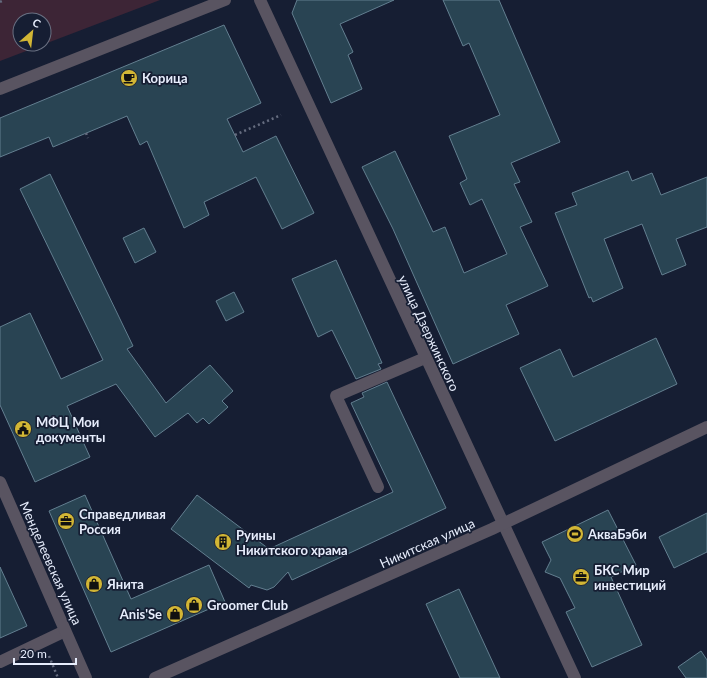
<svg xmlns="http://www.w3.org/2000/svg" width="707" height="678" font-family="Lato,sans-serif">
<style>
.green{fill:#3d2536;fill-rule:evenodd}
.building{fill:#294453;stroke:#637f90}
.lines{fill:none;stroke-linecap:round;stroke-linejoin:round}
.path{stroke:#656c7f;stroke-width:2.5;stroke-dasharray:2 3;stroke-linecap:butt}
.lane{stroke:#595461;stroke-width:12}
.street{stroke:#595461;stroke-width:12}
.labels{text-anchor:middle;stroke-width:3.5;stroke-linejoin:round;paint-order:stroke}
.poi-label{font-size:13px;font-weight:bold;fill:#e7edfc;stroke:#161e33;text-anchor:start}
.street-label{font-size:13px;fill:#e7edfc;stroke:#161e33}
</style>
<rect width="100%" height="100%" fill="#161e33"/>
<path class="green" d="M0 0H160L0 61ZM20 20H44V44H20Z"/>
<g class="building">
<polygon points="297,0 394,0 340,24 353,52 348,55 362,89 331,103 292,13"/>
<polygon points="443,0 499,0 560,142 511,163 520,182 514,184 532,222 520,227 548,286 506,305 519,334 453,364 393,229 362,167 395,151 433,232 445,227 464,273 507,254 482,199 470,205 460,183 467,179 449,136 500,115 469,43 463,46"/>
<polygon points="224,25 261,103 227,119 243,152 276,136 314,213 282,229 256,177 204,202 209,215 184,228 147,141 140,145 127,116 53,147 49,137 0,157 0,118"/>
<polygon points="628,171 632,181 652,173 661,195 707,177 707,227 676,239 686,265 662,275 642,224 604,239 623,288 593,302 591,297 589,298 555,213 577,205 572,193"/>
<polygon points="50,174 133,346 127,349 166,403 210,365 233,391 222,401 228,407 209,424 203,418 197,423 188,413 155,437 116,384 67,406 90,457 35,482 0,405 0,327 30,313 61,379 103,360 20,189"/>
<polygon points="144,228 156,252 135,263 123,238"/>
<polygon points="336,260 382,363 378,364 381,369 356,379 332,330 318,337 292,279"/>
<polygon points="234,292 244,312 226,321 216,301"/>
<polygon points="656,338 677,384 555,441 520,368 560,349 573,377"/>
<polygon points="387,382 446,508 292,580 288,572 274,587 267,590 251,585 249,588 171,529 197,495 269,549 393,492 351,403 364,397 362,393"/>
<polygon points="85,495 131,599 209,565 225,602 111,652 49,511"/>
<polygon points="608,510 636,565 611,577 642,645 592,667 566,612 575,608 560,578 545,572 551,560 542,542"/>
<polygon points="707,513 707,552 674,568 659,537"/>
<polygon points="0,567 27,626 0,638"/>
<polygon points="459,589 500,678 460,678 426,604"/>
<polygon points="701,651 707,660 707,678 686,678 678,667"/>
</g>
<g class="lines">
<g class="path">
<polyline points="0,2 4,0"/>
<polyline points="86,133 88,138"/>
<polyline points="235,135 281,115"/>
<polyline points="49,656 58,678"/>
</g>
<g class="lane">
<polyline points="378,487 336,396 425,358"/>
<polyline points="0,662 65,631"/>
</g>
<g class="street">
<polyline points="260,0 575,678"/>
<polyline points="0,89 225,0"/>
<polyline points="0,482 86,678"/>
<polyline points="155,678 492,529 707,427"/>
</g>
</g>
<defs>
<g id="cafe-disc" transform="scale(0.9)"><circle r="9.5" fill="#d2b635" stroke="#161e33"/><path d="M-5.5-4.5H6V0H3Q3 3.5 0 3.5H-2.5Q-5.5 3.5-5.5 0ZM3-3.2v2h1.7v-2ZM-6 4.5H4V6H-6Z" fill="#111"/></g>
<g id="civic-disc" transform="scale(0.9)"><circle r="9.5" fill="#d2b635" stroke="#161e33"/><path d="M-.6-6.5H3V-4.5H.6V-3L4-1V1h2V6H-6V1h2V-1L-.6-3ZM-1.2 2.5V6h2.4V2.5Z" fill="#111"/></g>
<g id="office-disc" transform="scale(0.9)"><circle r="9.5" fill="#d2b635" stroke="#161e33"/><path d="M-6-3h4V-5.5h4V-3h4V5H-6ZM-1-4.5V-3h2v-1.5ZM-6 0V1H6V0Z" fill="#111"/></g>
<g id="stadium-disc" transform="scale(0.9)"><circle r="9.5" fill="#d2b635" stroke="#161e33"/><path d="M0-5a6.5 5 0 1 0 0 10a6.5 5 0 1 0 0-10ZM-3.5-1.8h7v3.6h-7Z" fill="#111"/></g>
<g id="building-disc" transform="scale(0.9)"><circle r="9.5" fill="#d2b635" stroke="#161e33"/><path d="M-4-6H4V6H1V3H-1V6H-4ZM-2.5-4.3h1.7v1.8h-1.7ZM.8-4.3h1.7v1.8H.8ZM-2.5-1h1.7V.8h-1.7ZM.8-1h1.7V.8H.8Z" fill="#111"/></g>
<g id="shop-disc" transform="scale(0.9)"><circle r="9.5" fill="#d2b635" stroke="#161e33"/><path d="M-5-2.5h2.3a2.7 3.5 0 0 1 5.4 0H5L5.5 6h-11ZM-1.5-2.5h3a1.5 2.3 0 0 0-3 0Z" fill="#111"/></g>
</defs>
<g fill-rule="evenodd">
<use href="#cafe-disc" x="129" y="78"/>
<use href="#civic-disc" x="23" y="429"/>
<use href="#office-disc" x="66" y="521"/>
<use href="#stadium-disc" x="575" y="534"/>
<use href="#building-disc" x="223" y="542"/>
<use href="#office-disc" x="581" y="577"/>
<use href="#shop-disc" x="94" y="584"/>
<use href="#shop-disc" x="194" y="605"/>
<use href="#shop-disc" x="175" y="614"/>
</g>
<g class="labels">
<g class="poi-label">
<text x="142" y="83">Корица</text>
<text x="36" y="427">МФЦ Мои<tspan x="36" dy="15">документы</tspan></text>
<text x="79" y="519">Справедливая<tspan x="79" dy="15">Россия</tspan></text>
<text x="588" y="539">АкваБэби</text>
<text x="236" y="540">Руины<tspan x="236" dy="15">Никитского храма</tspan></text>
<text x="594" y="575">БКС Мир<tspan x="594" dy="15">инвестиций</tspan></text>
<text x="107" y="589">Янита</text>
<text x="207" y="610">Groomer Club</text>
<text x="162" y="619" text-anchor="end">Anis'Se</text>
</g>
<g class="street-label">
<text transform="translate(429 333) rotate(65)" y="5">улица Дзержинского</text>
<text transform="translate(427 543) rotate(-24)" y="5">Никитская улица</text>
<text transform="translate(51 563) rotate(66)" y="5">Менделеевская улица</text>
</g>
</g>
<g transform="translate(32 32) rotate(28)"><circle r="19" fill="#161e33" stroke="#6a7183"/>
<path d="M0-3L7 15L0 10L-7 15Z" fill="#d2b635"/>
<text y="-6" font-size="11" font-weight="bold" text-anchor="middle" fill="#e7edfc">С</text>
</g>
<path d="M14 658v6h62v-6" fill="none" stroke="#e7edfc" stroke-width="2"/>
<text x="20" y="658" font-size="12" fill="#e7edfc" stroke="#161e33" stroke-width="3" paint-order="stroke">20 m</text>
</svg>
